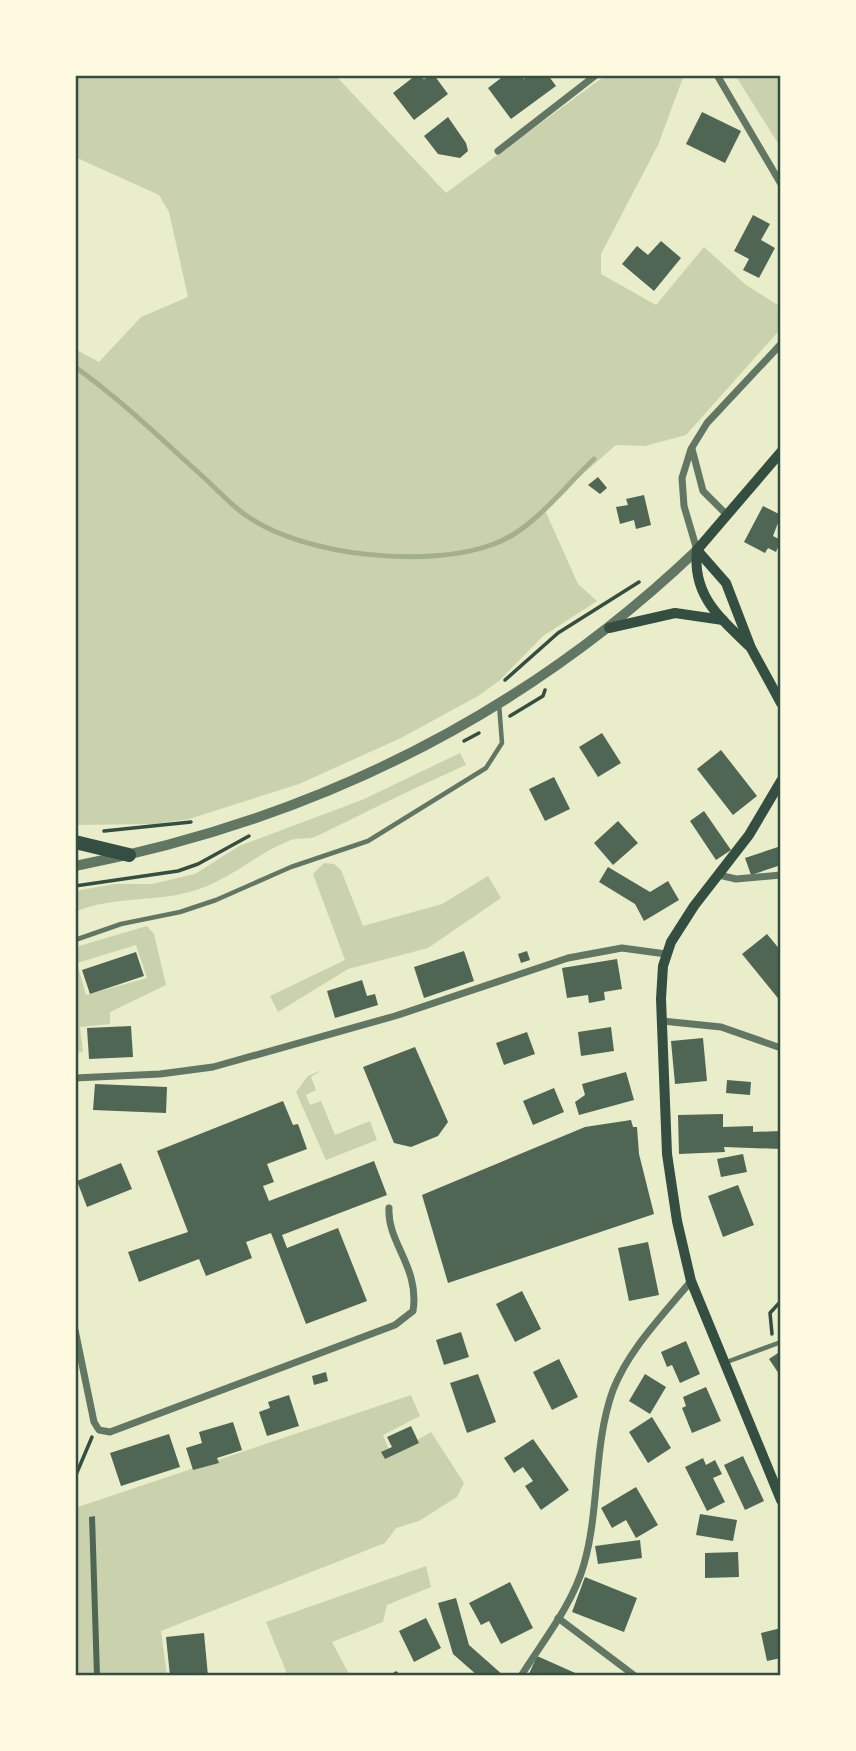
<svg xmlns="http://www.w3.org/2000/svg" width="856" height="1751" font-family="'Fira Sans',sans-serif">
<style>
.green{fill:#cad2ad;fill-rule:evenodd}
.lines{fill:none;stroke-linecap:round;stroke-linejoin:round}
.stream{stroke:#a3b18a;stroke-width:5}
.building{fill:#4f6655}
.path{stroke:#344e41;stroke-width:3.5}
.service{stroke:#617663;stroke-width:4.5}
.minor{stroke:#617663;stroke-width:7}
.tertiary{stroke:#617663;stroke-width:10}
.secondary{stroke:#344e41;stroke-width:10}
.motorway{stroke:#344e41;stroke-width:14}
.neatline{fill:none;stroke:#344e41;stroke-width:2.5}
</style>
<rect width="100%" height="100%" fill="#e9edc9"/>
<g class="green">
<polygon points="75,75 335,75 446,193 606,75 617,78 620,75 684,75 658,145 601,254 601,274 656,305 704,247 746,285 781,307 781,327 777,333 686,435 645,446 616,445 544,508 578,584 597,601 543,636 499,681 478,696 401,738 299,784 189,819 155,824 75,825 75,349 99,362 141,317 188,297 169,212 159,195 75,157"/>
<polygon points="735,75 781,75 781,148"/>
<path d="M460 753 466 765C416 787 366 812 317 836 310 840 299 837 291 840 257 853 231 879 196 890 157 903 114 895 75 912V891L115 884H152L195 874 239 846 362 800Z"/>
<polygon points="324,863 334,864 341,870 363,926 442,904 488,876 501,898 428,948 348,969 278,1012 270,996 345,960 313,874"/>
<path d="M147 926 154 934 166 985 110 1012V1024L80 1027 83 1052 75 1053V954L79 946ZM136 945 147 978 86 995 77 963Z"/>
<polygon points="322,1070 311,1077 316,1090 306,1095 310,1105 321,1101 335,1135 370,1121 377,1140 326,1160 296,1092 308,1076"/>
<polygon points="411,1395 420,1416 383,1435 391,1455 431,1432 464,1483 457,1497 419,1521 396,1528 385,1543 161,1631 167,1676 75,1676 75,1508"/>
<polygon points="426,1566 431,1587 387,1605 383,1622 332,1642 350,1676 288,1676 266,1622"/>
</g>
<g class="lines">
<path class="stream" d="M75 367C120 399 159 437 200 474 215 487 230 505 247 516 304 556 429 569 494 544 533 530 564 487 594 459"/>
</g>
<g class="building">
<polygon points="416,75 424,79 434,75 448,94 414,120 393,93"/>
<polygon points="505,75 521,75 524,79 528,75 548,75 556,86 511,119 488,88"/>
<polygon points="702,112 741,131 725,163 686,144"/>
<polygon points="448,117 466,143 468,151 460,158 438,154 424,136"/>
<polygon points="753,215 770,224 761,240 775,248 759,278 743,270 749,259 734,251"/>
<polygon points="661,241 681,258 654,291 622,264 637,246 648,255"/>
<polygon points="598,477 607,488 600,494 588,485"/>
<polygon points="644,495 651,525 636,529 634,520 620,524 616,507 628,505 626,499"/>
<polygon points="763,506 781,515 773,536 781,540 776,552 768,548 765,553 744,542"/>
<polygon points="602,733 621,763 598,777 579,747"/>
<polygon points="721,750 757,796 733,815 697,769"/>
<polygon points="554,777 570,809 545,821 529,789"/>
<polygon points="704,811 731,850 716,860 690,821"/>
<polygon points="618,821 638,843 613,865 594,843"/>
<polygon points="781,846 781,865 751,875 745,858"/>
<polygon points="608,867 650,892 668,881 679,900 644,921 635,904 599,882"/>
<polygon points="767,934 781,951 781,1002 742,954"/>
<polygon points="464,951 474,981 424,998 414,967"/>
<polygon points="527,951 530,960 521,963 518,954"/>
<polygon points="136,952 144,976 90,994 82,970"/>
<polygon points="617,959 622,989 604,992 605,1000 589,1003 588,995 567,998 562,968"/>
<polygon points="362,980 367,996 375,994 378,1005 335,1018 327,991"/>
<polygon points="131,1026 133,1057 89,1059 87,1028"/>
<polygon points="611,1027 614,1051 581,1056 578,1032"/>
<polygon points="527,1032 535,1054 504,1065 496,1043"/>
<polygon points="703,1038 707,1081 675,1084 671,1041"/>
<polygon points="415,1047 448,1122 438,1136 411,1147 394,1143 363,1067"/>
<polygon points="626,1072 634,1100 579,1115 575,1102 585,1095 582,1084"/>
<polygon points="727,1080 751,1082 750,1095 726,1093"/>
<polygon points="95,1084 167,1087 166,1113 93,1110"/>
<polygon points="554,1088 564,1112 533,1125 523,1101"/>
<polygon points="283,1101 293,1125 298,1124 307,1149 267,1164 274,1182 263,1186 269,1201 374,1161 387,1195 282,1235 287,1248 338,1228 367,1301 306,1324 271,1233 246,1242 252,1258 206,1276 199,1259 139,1282 128,1252 188,1232 157,1151"/>
<polygon points="723,1114 723,1127 753,1126 753,1132 781,1131 781,1149 724,1147 725,1152 679,1154 678,1115"/>
<polygon points="631,1120 633,1127 637,1127 639,1154 654,1214 448,1283 422,1195 585,1127"/>
<polygon points="743,1154 747,1172 721,1177 717,1159"/>
<polygon points="121,1163 132,1189 87,1207 77,1181"/>
<polygon points="738,1185 754,1225 723,1237 708,1196"/>
<polygon points="648,1242 659,1295 629,1301 618,1248"/>
<polygon points="522,1291 541,1329 515,1342 496,1304"/>
<polygon points="461,1332 469,1357 444,1365 436,1340"/>
<polygon points="686,1341 700,1374 680,1383 672,1365 667,1367 661,1352"/>
<polygon points="781,1351 781,1377 769,1359"/>
<polygon points="559,1359 578,1397 552,1410 533,1372"/>
<polygon points="326,1372 328,1381 314,1385 312,1376"/>
<polygon points="478,1374 496,1422 467,1433 450,1383"/>
<polygon points="645,1374 666,1387 650,1414 629,1401"/>
<polygon points="706,1387 721,1421 692,1433 682,1408 686,1406 683,1397"/>
<polygon points="289,1395 299,1426 267,1436 259,1412 270,1408 268,1402"/>
<polygon points="652,1417 671,1448 648,1463 629,1432"/>
<polygon points="233,1422 242,1450 217,1458 219,1463 193,1470 186,1448 202,1443 199,1432"/>
<polygon points="411,1426 419,1443 385,1459 381,1452 392,1447 387,1437"/>
<polygon points="169,1434 180,1467 121,1486 110,1453"/>
<polygon points="533,1439 569,1490 541,1510 525,1486 533,1481 523,1467 514,1473 504,1458"/>
<polygon points="743,1456 764,1501 745,1510 724,1465"/>
<polygon points="703,1458 706,1465 715,1460 722,1474 713,1478 725,1502 707,1511 685,1467"/>
<polygon points="636,1487 658,1525 636,1538 626,1520 612,1528 601,1508"/>
<polygon points="700,1514 737,1520 733,1541 696,1535"/>
<polygon points="95,1516 100,1676 94,1676 89,1517"/>
<polygon points="640,1540 642,1558 598,1564 595,1546"/>
<polygon points="738,1552 739,1577 705,1578 705,1553"/>
<polygon points="585,1577 637,1598 624,1632 572,1612"/>
<polygon points="510,1582 533,1628 501,1644 489,1621 481,1625 469,1603"/>
<polygon points="456,1598 469,1645 504,1676 478,1676 453,1654 438,1603"/>
<polygon points="426,1618 441,1648 414,1662 399,1631"/>
<polygon points="781,1628 781,1658 767,1661 761,1633"/>
<polygon points="204,1633 208,1676 170,1676 166,1637"/>
<polygon points="537,1656 582,1676 528,1676"/>
</g>
<g class="lines">
<g class="path">
<polyline points="505,680 558,633 639,582"/>
<polyline points="510,716 543,696 545,690"/>
<polyline points="464,741 479,733"/>
<polyline points="104,831 191,822"/>
<polyline points="75,886 178,871 198,864 249,836"/>
<polyline points="772,1334 770,1313 781,1301"/>
<polyline points="75,1477 92,1437"/>
<polyline points="393,1676 396,1673"/>
</g>
<g class="service">
<polyline points="75,940 121,924 180,912 216,900 291,867 368,841 486,768 502,743 499,704"/>
<polyline points="724,1363 781,1342"/>
</g>
<g class="minor">
<polyline points="717,75 781,184"/>
<polyline points="498,151 596,75"/>
<polyline points="692,449 703,491 727,515"/>
<polyline points="697,550 684,506 682,478 691,449 707,423 781,344"/>
<polyline points="719,875 736,879 781,875"/>
<polyline points="662,1021 721,1027 781,1048"/>
<polyline points="75,1078 160,1074 213,1067 395,1016 568,958 622,948 666,954"/>
<path d="M75 1330 94 1422 99 1430 110 1432 395 1325 413 1311C420 1267 387 1243 389 1208"/>
<polyline points="558,1618 635,1676"/>
<path d="M521 1676C543 1641 573 1604 584 1564 600 1508 593 1445 613 1390 629 1349 663 1315 691 1281"/>
</g>
<path class="tertiary" d="M75 866C313 820 521 718 697 550"/>
<g class="secondary">
<polyline points="697,550 726,583 751,648 781,703"/>
<polyline points="697,550 781,452"/>
<path d="M697 550C692 595 719 617 749 646"/>
<polyline points="609,628 675,613 723,620"/>
<polyline points="781,781 749,835 694,906 671,942 663,966 661,999 667,1154 677,1221 691,1281 781,1500"/>
</g>
<polyline class="motorway" points="75,842 129,855"/>
</g>
<rect width="856" height="1751" fill="none" stroke="#fefae0" stroke-width="154"/>
<rect x="77" y="77" width="702" height="1597" class="neatline"/>
</svg>
